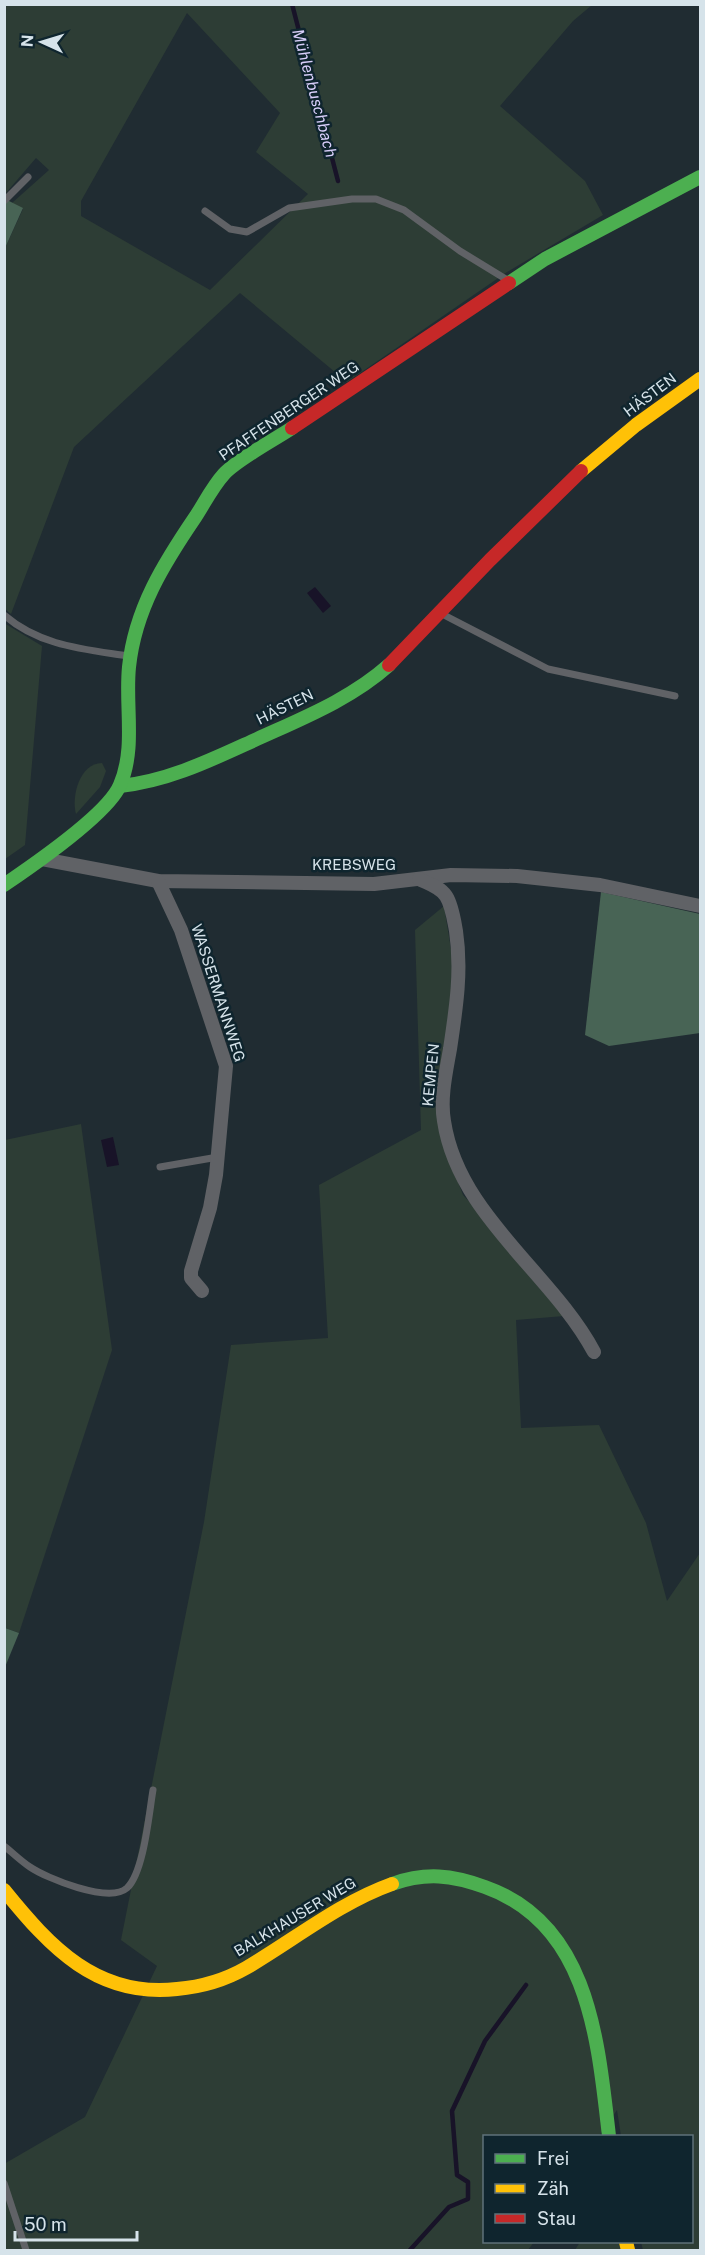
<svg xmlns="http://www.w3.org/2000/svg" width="705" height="2255" font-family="'Public Sans',sans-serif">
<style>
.green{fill:#2d3d35;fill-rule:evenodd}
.forest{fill:#486455}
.water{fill:#181328}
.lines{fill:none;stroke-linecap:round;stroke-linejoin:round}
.stream{stroke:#181328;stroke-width:4.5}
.lane{stroke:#606266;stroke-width:7}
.street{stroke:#606266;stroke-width:14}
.fast{stroke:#4caf50;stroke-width:14}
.slow{stroke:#ffc107;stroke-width:14}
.jam{stroke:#c62828;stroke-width:14}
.labels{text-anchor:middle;stroke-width:5;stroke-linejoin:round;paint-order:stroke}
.street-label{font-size:15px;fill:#d6e3ea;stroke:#0f252e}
.water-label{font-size:16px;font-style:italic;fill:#d9cffb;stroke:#0f252e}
</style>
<rect width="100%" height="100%" fill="#202c32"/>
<g class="green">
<path d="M4 5H592L573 21 500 106 585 181 603 215 507 272 347 382 240 293 74 447 11 614 4 608 5 248 23 209 12 203 49 170 36 158 5 194ZM187 13 280 113 256 152 308 194 210 290 81 216V201Z"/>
<polygon points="4,623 42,646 25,845 5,859"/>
<path d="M102 763 106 771 100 787 76 814C71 796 80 763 102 763Z"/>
<polygon points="444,906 455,974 450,1024 435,1103 441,1138 463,1195 497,1232 564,1316 516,1320 521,1428 599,1425 646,1523 667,1601 700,1553 700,2250 643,2250 641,2242 692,2242 692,2136 621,2136 617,2110 599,2136 484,2136 484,2242 534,2242 528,2250 5,2250 4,2164 85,2117 157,1966 121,1940 204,1522 231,1345 328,1338 319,1185 421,1130 415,930"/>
<polygon points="81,1124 112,1350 19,1633 5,1628 5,1140"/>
<polygon points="580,2242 618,2242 622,2250 575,2250"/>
</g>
<g class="forest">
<polygon points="5,199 23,208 5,248"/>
<polygon points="601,892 700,914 700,1033 609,1046 585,1035"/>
<polygon points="5,1628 19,1633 5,1667 4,1628"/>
</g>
<g class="water">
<polygon points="315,587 331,606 323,613 307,593"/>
<polygon points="113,1137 119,1165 107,1167 101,1140"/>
</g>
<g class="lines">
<g class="stream">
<polyline points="292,4 338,181"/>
<polyline points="410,2250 449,2207 468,2199 468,2182 457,2175 452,2111 485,2041 526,1985"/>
</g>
<g class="lane">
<polyline points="4,201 28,177"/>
<polyline points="205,211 230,229 247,232 289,208 352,199 376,199 404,210 460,251 509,281"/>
<polyline points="442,614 548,669 675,696"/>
<path d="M4 615C40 646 83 649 128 656"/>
<polyline points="160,1167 218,1157"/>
<path d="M4 1846C13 1853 21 1861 30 1867 46 1878 109 1904 127 1888 144 1872 149 1813 153 1790"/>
<polyline points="4,2183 26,2250"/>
</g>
<g class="street">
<polyline points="42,859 158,881 374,884 451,875 517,876 600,885 700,906"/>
<path d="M419 879C429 884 440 887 446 896 452 905 454 920 456 931 462 971 456 1009 450 1049 446 1072 440 1098 444 1121 458 1215 552 1273 594 1352"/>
<polyline points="158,881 181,930 226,1066 216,1175 210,1208 191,1271 191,1278 202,1291"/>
</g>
<g class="fast">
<polyline points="509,283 545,259 700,177"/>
<path d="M120 786C169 781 213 759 257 739 303 718 351 699 389 665"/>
<path d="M4 885C32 866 108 814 120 785 136 748 125 706 129 667 135 609 164 563 196 516 205 502 213 486 224 474 238 459 274 440 292 428"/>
<path d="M392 1884C426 1872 452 1875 485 1887 590 1924 598 2042 609 2136"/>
</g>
<g class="slow">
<polyline points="581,471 636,425 700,379"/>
<path d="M4 1890C50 1947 97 1998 177 1989 200 1987 225 1980 246 1968 294 1940 339 1903 392 1884"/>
<polyline points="626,2242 628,2250"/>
</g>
<g class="jam">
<polyline points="292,428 509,283"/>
<polyline points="389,665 490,560 581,471"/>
</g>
</g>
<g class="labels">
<g class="street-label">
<text transform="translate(650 395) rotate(-37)" y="5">HÄSTEN</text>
<text transform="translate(289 411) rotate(-34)" y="5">PFAFFENBERGER WEG</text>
<text transform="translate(285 707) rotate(-26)" y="5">HÄSTEN</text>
<text x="354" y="870">KREBSWEG</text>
<text transform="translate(218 993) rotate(72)" y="5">WASSERMANNWEG</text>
<text transform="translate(431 1075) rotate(-84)" y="5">KEMPEN</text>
<text transform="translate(295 1917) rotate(-31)" y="5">BALKHAUSER WEG</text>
</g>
<g class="water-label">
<text transform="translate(315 93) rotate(75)" y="6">Mühlenbuschbach</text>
</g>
</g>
<rect width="705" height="2255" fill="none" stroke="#d6e3ea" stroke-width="12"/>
<rect x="483" y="2135" width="210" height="108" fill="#0f252e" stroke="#5f7179" stroke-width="1.5"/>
<rect x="495" y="2154" width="30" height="9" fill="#4caf50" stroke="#5f7179" stroke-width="1.5"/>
<text x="537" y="2165" font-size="18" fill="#d6e3ea">Frei</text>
<rect x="495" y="2184" width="30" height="9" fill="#ffc107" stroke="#5f7179" stroke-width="1.5"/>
<text x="537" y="2195" font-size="18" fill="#d6e3ea">Zäh</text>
<rect x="495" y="2214" width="30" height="9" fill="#c62828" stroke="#5f7179" stroke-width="1.5"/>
<text x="537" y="2225" font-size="18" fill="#d6e3ea">Stau</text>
<g transform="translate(42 42) rotate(274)" stroke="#0f252e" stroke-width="4.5" paint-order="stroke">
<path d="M0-4.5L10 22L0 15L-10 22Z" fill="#d6e3ea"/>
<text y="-9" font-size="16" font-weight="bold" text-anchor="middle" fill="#d6e3ea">N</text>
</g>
<path d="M15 2231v9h122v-9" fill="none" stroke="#d6e3ea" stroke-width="3"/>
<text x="24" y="2231" font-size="18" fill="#d6e3ea" stroke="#0f252e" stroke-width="4.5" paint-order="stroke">50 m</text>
</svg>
